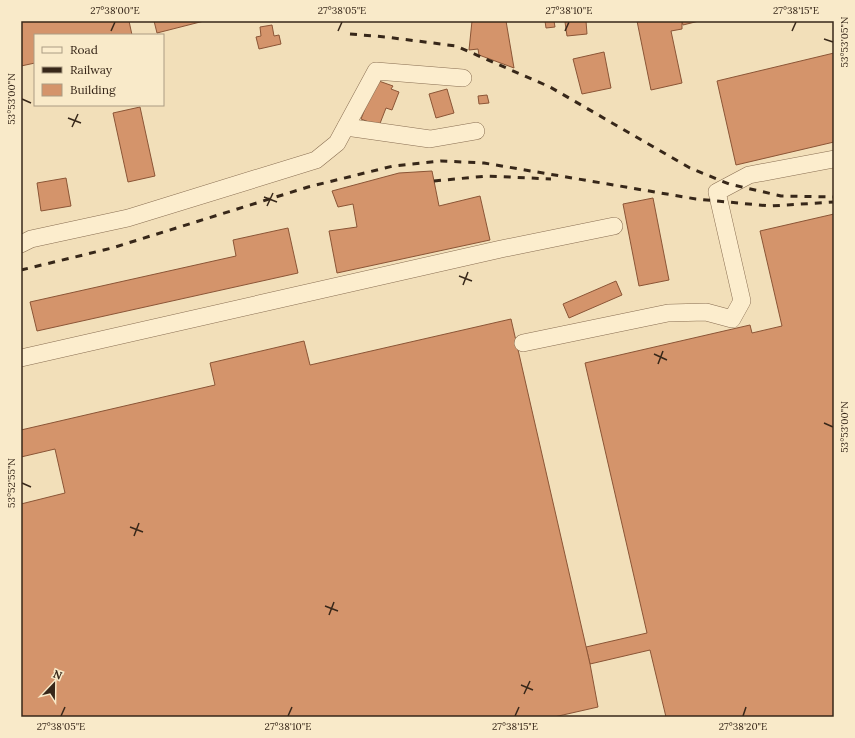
<svg xmlns="http://www.w3.org/2000/svg" width="855" height="738" font-family="Lora,serif">
<style>
.building{fill:#d4946b;stroke:#8b5536}
.lines{fill:none;stroke-linecap:round;stroke-linejoin:round}
.minor-casing{stroke:#896e52;stroke-width:18}
.minor{stroke:#fcedcd;stroke-width:17}
.rail{stroke:#372719;stroke-width:3;stroke-dasharray:7 7;stroke-linecap:butt}
.ticks{fill:none;stroke:#372719;stroke-width:1.5}
.neatline{fill:none;stroke:#372719;stroke-width:1.5}
.ticks-label{font-size:10px;text-anchor:middle;fill:#372719}
</style>
<rect width="100%" height="100%" fill="#f2dfb9"/>
<g class="building">
<polygon points="21,21 129,21 132,35 35,35 35,63 21,66"/>
<polygon points="154,21 204,21 157,33"/>
<polygon points="472,21 506,21 514,68 479,55 478,49 469,50"/>
<polygon points="545,21 554,21 555,27 546,28"/>
<polygon points="572,21 586,21 587,34 567,36 565,22"/>
<polygon points="637,21 682,21 682,29 671,31 682,83 651,90"/>
<polygon points="682,21 699,21 683,25"/>
<polygon points="272,25 274,36 279,35 281,44 259,49 256,37 261,36 260,27"/>
<polygon points="604,52 611,88 582,94 573,59"/>
<polygon points="834,53 834,142 736,165 717,81"/>
<polygon points="376,80 393,86 391,89 399,92 392,110 386,108 379,126 361,119"/>
<polygon points="447,89 454,113 436,118 429,94"/>
<polygon points="487,95 489,103 479,104 478,96"/>
<polygon points="140,107 155,176 128,182 113,113"/>
<polygon points="432,171 439,206 480,196 490,240 337,273 329,231 357,227 353,204 338,207 332,191 399,173"/>
<polygon points="66,178 71,206 41,211 37,183"/>
<polygon points="653,198 669,280 639,286 623,204"/>
<polygon points="834,214 834,717 666,717 650,650 590,664 586,647 647,633 585,363 750,325 752,333 782,326 760,231"/>
<polygon points="288,228 298,273 37,331 30,302 236,256 233,240"/>
<polygon points="616,281 622,295 569,318 563,304"/>
<polygon points="511,319 590,664 598,707 554,717 21,717 21,504 65,493 55,449 21,457 21,430 215,385 210,363 304,341 310,365"/>
</g>
<g class="lines">
<g class="minor-casing">
<g id="minor">
<polyline points="346,127 430,139 476,131"/>
<polyline points="21,244 31,239 128,218 316,160 337,143 376,71 463,78"/>
<polyline points="523,343 668,313 706,312 732,319 742,301 717,192 749,175 834,159"/>
<polyline points="21,358 501,249 614,226"/>
</g>
</g>
<use href="#minor" class="minor"/>
<g class="rail">
<polyline points="350,34 386,37 456,46 550,87 690,168 729,184 781,196 834,197"/>
<polyline points="434,181 487,176 551,179"/>
<polyline points="21,270 112,248 308,187 393,166 441,161 484,163 696,199 770,206 834,202"/>
</g>
</g>
<path class="ticks" d="M111 31 115 22M338 31 342 22M565 31 569 22M792 31 796 22M824 39 833 42M22 99 31 103M68 118 81 123M72 127 78 114M264 197 277 202M267 206 273 193M459 276 472 281M463 285 468 272M654 354 667 360M658 364 663 351M824 423 833 427M22 483 31 487M130 527 143 532M134 536 139 523M325 606 338 611M329 615 334 602M521 685 533 690M524 694 530 681M61 716 65 707M288 716 292 707M515 716 519 707M743 716 746 707"/>
<rect width="855" height="738" fill="none" stroke="#f9eac9" stroke-width="44"/>
<rect x="34" y="34" width="130" height="72" fill="#f9eac9" stroke="#ab9c83"/>
<rect x="42" y="47" width="20" height="6" fill="#fcedcd" stroke="#ab9c83"/>
<text x="70" y="54" font-size="12" fill="#372719">Road</text>
<rect x="42" y="67" width="20" height="6" fill="#372719" stroke="#ab9c83"/>
<text x="70" y="74" font-size="12" fill="#372719">Railway</text>
<rect x="42" y="84" width="20" height="12" fill="#d4946b" stroke="#ab9c83"/>
<text x="70" y="94" font-size="12" fill="#372719">Building</text>
<g transform="translate(54 684) rotate(22)" stroke="#f9eac9" stroke-width="3" paint-order="stroke">
<path d="M0-3L7 15L0 10L-7 15Z" fill="#372719"/>
<text y="-6" font-size="11" font-weight="bold" text-anchor="middle" fill="#372719">N</text>
</g>
<rect x="22" y="22" width="811" height="694" class="neatline"/>
<g class="ticks-label">
<text x="115" y="14">27°38'00"E</text>
<text x="342" y="14">27°38'05"E</text>
<text x="569" y="14">27°38'10"E</text>
<text x="796" y="14">27°38'15"E</text>
<text transform="translate(844 42) rotate(-90)" y="4">53°53'05"N</text>
<text transform="translate(11 99) rotate(-90)" y="4">53°53'00"N</text>
<text transform="translate(844 427) rotate(-90)" y="4">53°53'00"N</text>
<text transform="translate(11 483) rotate(-90)" y="4">53°52'55"N</text>
<text x="61" y="730">27°38'05"E</text>
<text x="288" y="730">27°38'10"E</text>
<text x="515" y="730">27°38'15"E</text>
<text x="743" y="730">27°38'20"E</text>
</g>
</svg>
